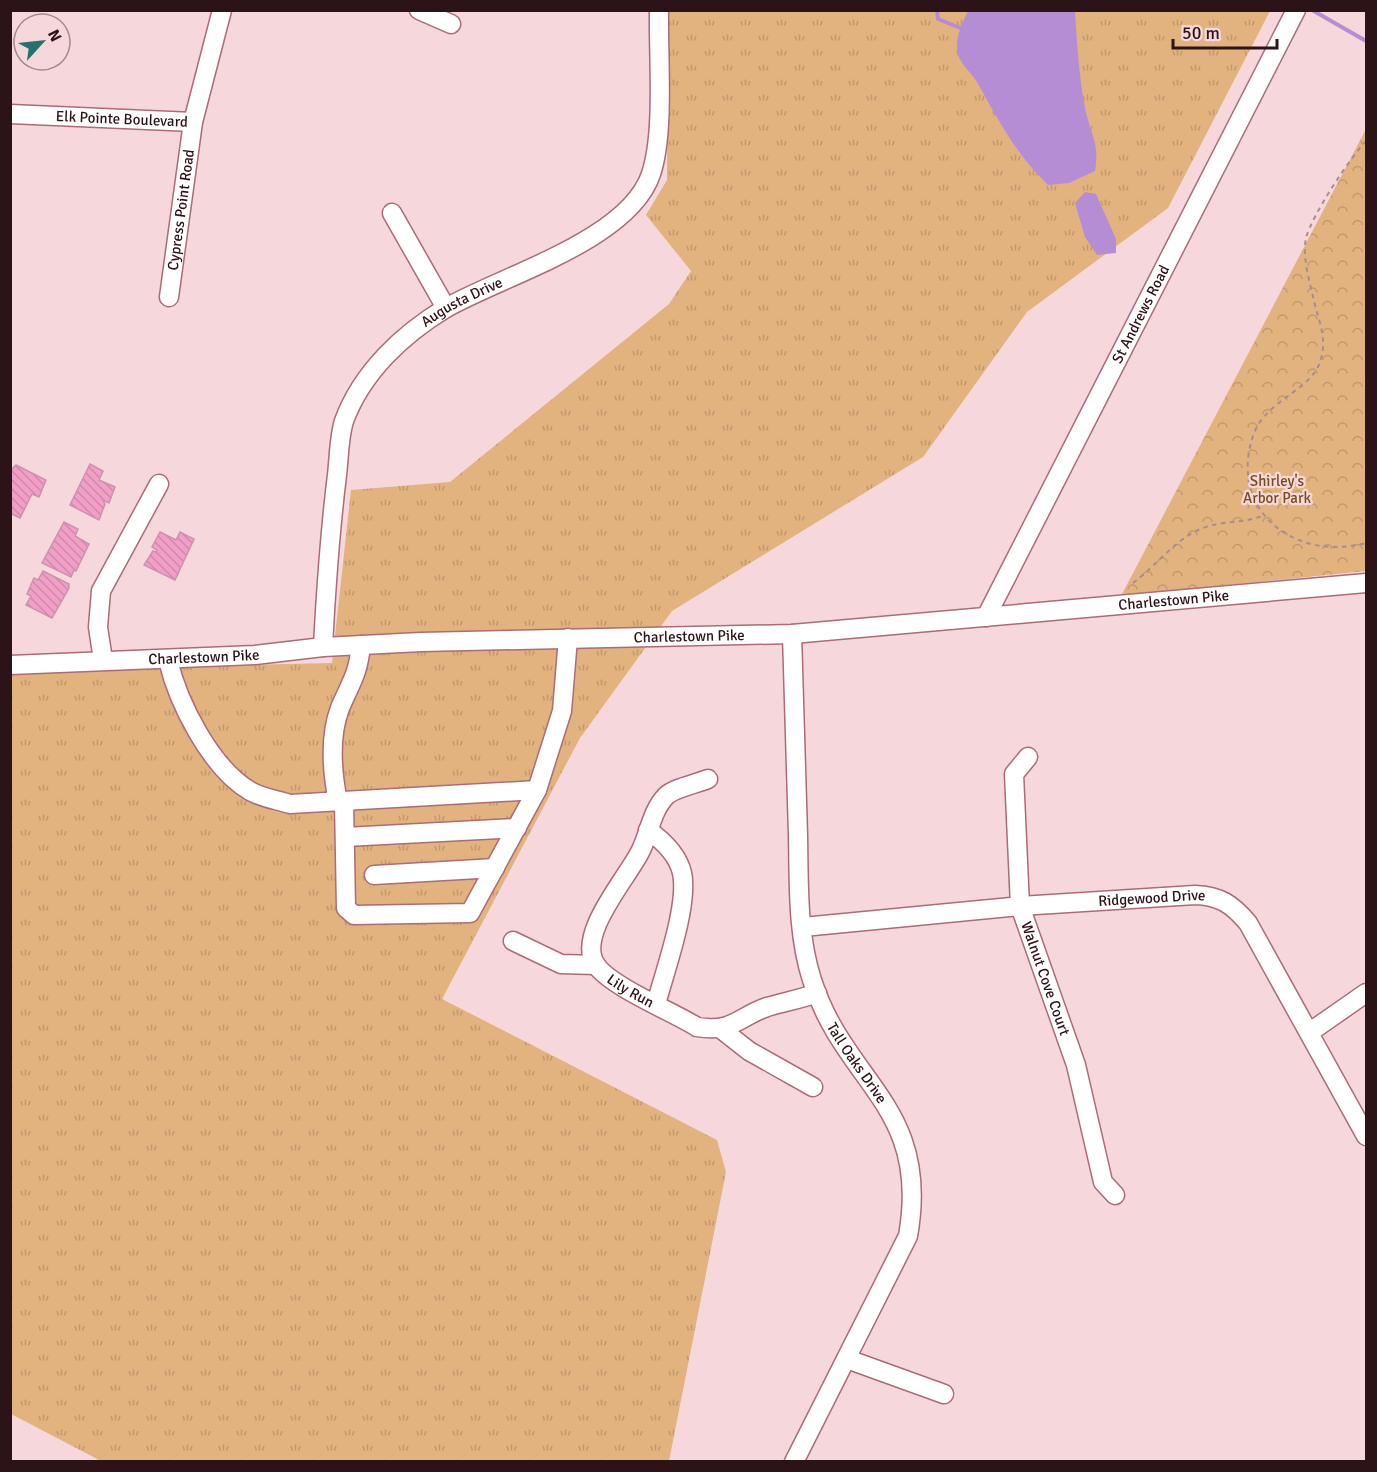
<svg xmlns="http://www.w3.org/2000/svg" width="1377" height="1472" font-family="Signika,sans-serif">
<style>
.grass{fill:url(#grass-tufts)}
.forest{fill:url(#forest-crowns)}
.water{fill:#b58dd5}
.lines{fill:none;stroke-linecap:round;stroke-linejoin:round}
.stream{stroke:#b58dd5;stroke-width:4}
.building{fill:url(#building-back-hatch);stroke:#ce90ae;stroke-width:1.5}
.minor-casing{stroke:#ac6b76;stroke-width:21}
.path{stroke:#a88c90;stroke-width:2;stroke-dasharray:4.5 4.5;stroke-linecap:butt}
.minor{stroke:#fff;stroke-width:18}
.labels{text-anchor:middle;stroke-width:4.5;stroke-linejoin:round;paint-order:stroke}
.street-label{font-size:15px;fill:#2c1318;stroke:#f6d8dc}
.park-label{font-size:15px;fill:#744c19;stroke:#f6d8dc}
</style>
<defs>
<pattern id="grass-tufts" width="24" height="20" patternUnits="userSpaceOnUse" patternTransform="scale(1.5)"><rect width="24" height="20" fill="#e2b37f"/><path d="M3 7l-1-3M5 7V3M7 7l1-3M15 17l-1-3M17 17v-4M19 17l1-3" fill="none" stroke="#c2996d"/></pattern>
<pattern id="forest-crowns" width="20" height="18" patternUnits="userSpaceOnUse" patternTransform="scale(1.5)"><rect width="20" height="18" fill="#e2b37f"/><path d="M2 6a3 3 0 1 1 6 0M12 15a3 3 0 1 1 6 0" fill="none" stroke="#c2996d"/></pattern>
<pattern id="building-back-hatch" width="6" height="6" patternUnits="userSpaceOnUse" patternTransform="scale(1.5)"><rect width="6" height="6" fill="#f29fc8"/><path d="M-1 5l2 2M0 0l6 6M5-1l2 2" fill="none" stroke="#d088ab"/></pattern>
</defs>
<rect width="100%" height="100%" fill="#f6d8dc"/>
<polygon class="grass" points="668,11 1270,11 1168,208 1027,312 923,457 672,611 580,738 442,999 717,1140 726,1172 669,1461 101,1461 11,1414 10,670 332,663 351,490 450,482 669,304 691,271 646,215 667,180"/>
<polygon class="forest" points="1366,129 1366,571 1121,596"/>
<g class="water">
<path d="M968 11H1075C1077 43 1079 76 1085 108 1090 133 1100 143 1095 171L1069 183 1048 185C1015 153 999 121 977 82 972 74 961 64 958 55 954 40 962 23 968 11Z"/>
<polygon points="1085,192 1096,194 1116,239 1116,253 1097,255 1085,237 1075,203"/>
</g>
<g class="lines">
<g class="stream">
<polyline points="937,10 938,19 963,29"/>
<polyline points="1312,10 1366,41"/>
</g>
</g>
<g class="building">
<polygon points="90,464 103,471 99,480 115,487 109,503 103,500 105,504 99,520 70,505"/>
<polygon points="16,465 46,480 39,497 32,494 20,518 10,513 10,471"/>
<polygon points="64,522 78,529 75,536 89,544 76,571 74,570 71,577 42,563"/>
<polygon points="160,532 176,540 180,532 194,539 175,580 144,565 153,551 156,552 157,550 152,547"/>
<polygon points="43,571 69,584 69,588 52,618 26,605 31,596 27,594 34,578 38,580"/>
</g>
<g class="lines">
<g class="minor-casing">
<g id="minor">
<polyline points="419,10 451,24"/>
<path id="s1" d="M10 114 193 122"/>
<polyline points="392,213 446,308"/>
<path id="s2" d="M169 297 193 122 222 10"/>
<path id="s3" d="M986 617 1296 10"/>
<path id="s4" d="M792 634C794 701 796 768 798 835 799 882 797 934 812 980 845 1084 931 1106 908 1236L794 1462"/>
<path id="s5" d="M323 647C326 589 330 532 337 475 339 458 339 437 344 421 362 372 403 334 446 308 504 275 629 240 651 174 665 132 658 56 659 10"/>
<polyline points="103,660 98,627 101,591 159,484"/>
<path d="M168 660C178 703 211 768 250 791 262 798 278 800 290 804L537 790"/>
<path id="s6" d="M10 665 255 655 323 647 421 642 792 634 1366 583"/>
<path id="s7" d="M1028 757 1014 774 1020 906 1076 1065 1103 1182 1115 1195"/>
<path id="s8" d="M708 779C696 784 674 788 666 796 652 810 649 834 641 850 629 876 575 935 596 965 610 986 673 1012 697 1027 733 1033 738 1017 767 1007 784 1002 801 999 817 993"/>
<polyline points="344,801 346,908 354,915 470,913 537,790 562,711 568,638"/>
<path d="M338 802C332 772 329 737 340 708 351 682 358 675 361 645"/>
<path d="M648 830C662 840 678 855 682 873 689 904 665 971 656 1004"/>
<polyline points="345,837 517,828"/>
<polyline points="374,875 495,868"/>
<path id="s9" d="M803 927 1020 906 1195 895C1220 896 1232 904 1248 923L1366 1136"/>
<polyline points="513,941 561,964 596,965"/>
<polyline points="721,1029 749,1051 813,1087"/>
<polyline points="1310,1032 1366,993"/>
<polyline points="847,1359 944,1394"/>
</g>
</g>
<g class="path">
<path d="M1366 141C1350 158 1312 215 1306 238 1302 257 1310 283 1314 301 1319 322 1327 338 1321 359 1313 391 1265 399 1253 436 1228 511 1295 562 1366 543"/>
<path d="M1133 583C1156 566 1176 538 1203 528 1223 520 1245 524 1264 515"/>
</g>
<use href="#minor" class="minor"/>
</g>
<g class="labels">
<g class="street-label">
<text dy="5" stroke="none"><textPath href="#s1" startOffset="112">Elk Pointe Boulevard</textPath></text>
<text dy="5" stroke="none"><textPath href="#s2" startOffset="88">Cypress Point Road</textPath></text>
<text dy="5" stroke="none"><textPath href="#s5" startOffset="399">Augusta Drive</textPath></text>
<text dy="5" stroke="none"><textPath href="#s3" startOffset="340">St Andrews Road</textPath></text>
<text dy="5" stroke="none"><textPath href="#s6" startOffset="1166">Charlestown Pike</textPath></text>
<text dy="5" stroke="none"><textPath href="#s6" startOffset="680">Charlestown Pike</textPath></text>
<text dy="5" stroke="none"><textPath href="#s6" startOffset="194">Charlestown Pike</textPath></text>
<text dy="5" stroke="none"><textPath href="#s9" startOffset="350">Ridgewood Drive</textPath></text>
<text dy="5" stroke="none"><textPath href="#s7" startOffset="231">Walnut Cove Court</textPath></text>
<text dy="5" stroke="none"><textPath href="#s8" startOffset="278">Lily Run</textPath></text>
<text dy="5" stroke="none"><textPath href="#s4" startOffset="442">Tall Oaks Drive</textPath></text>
</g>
<g class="park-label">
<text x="1277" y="486">Shirley's<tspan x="1277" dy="17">Arbor Park</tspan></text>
</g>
</g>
<rect width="1377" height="1472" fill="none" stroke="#2c1318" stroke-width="24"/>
<g transform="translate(42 42) rotate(63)"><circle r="28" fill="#f6d8dc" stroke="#a5898e" stroke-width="1.5"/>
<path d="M0-4.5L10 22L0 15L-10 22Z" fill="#27716c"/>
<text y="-9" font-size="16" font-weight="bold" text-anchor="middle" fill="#2c1318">N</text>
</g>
<path d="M1173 39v9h104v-9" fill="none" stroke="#2c1318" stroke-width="3"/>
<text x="1182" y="39" font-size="18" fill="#2c1318" stroke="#f6d8dc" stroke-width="4.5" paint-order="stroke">50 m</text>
</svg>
